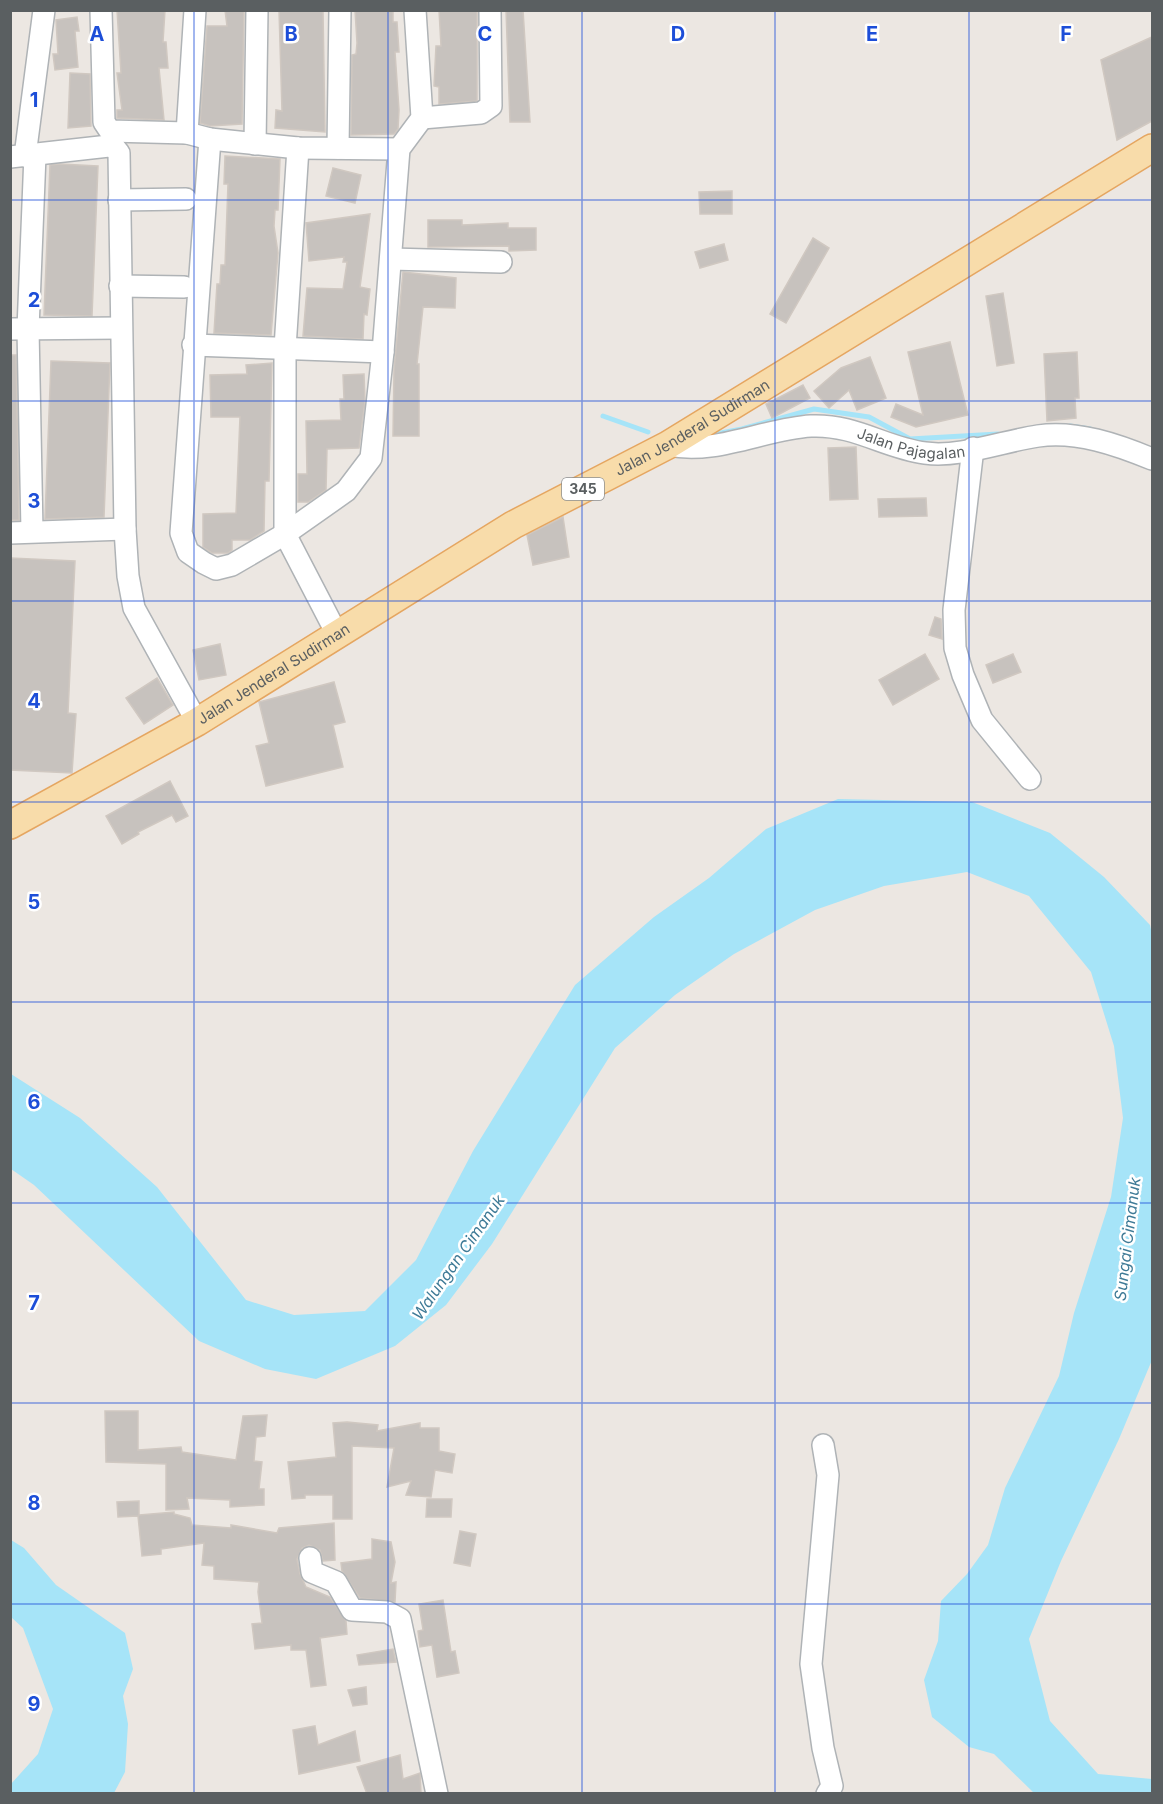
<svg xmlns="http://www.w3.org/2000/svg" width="1163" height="1804" font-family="Inter,sans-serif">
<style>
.water{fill:#a6e4f8}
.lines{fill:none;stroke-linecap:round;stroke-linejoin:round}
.stream{stroke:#a6e4f8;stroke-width:5}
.building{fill:#c7c2be;stroke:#d0c8c1;stroke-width:1.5}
.minor-casing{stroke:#afb3b6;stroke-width:24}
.major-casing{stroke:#e5a661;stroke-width:30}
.minor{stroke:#fff;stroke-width:21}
.major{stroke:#f8dcaa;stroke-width:27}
.grid{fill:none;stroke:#1d4ed8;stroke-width:1.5;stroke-opacity:0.55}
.labels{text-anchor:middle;stroke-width:5;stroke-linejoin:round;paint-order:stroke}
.shield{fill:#fff;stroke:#8c8f90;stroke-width:1.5}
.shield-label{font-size:14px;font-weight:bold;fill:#5a5f61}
.street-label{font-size:15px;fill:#5a5f61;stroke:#fff}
.water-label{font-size:16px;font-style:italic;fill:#3f7b97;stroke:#fff}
.grid-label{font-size:20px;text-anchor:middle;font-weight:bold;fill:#1d4ed8;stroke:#fff;stroke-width:5;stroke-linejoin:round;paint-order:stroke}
</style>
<rect width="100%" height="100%" fill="#ece7e2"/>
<g class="water">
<polygon points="838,799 972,802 1050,833 1104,877 1150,925 1152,935 1152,1360 1119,1439 1061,1561 1029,1639 1050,1721 1098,1774 1152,1779 1152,1793 1034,1793 994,1754 969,1747 932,1717 924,1680 938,1641 941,1601 967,1574 988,1545 1005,1488 1059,1376 1074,1313 1111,1197 1123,1118 1114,1046 1091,972 1029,896 967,872 884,886 815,910 734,954 675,995 615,1048 492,1244 446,1305 395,1346 316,1379 265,1369 199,1341 34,1185 11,1169 11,1074 80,1118 157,1187 246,1300 294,1315 365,1311 416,1260 473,1151 575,985 654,917 709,878 766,829"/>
<polygon points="11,1540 24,1548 56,1585 125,1633 133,1669 123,1696 128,1724 125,1772 114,1793 11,1793 11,1784 38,1754 53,1709 23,1628 11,1617"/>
</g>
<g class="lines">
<g class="stream">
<polyline points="603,416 648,432"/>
<polyline points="1070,426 1090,429"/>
<polyline points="705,436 742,429 814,409 869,417 910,439 998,434"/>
</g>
</g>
<g class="building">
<polygon points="117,10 165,10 163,42 166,42 168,68 159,68 164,120 117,118 117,110 122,110 117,73 121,73"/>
<polygon points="225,10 244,10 242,124 210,126 200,123 207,26 227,26"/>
<polygon points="279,10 323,10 325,132 275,128 276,110 282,111"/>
<polygon points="355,10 393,10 393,22 397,22 399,52 395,52 399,110 398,129 394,134 351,135 352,55 356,54 357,43"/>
<polygon points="439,10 477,10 477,101 439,104 439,87 434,86 436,46 441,46"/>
<polygon points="506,10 523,10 530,122 510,122"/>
<polygon points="77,17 79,31 75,31 78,67 55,70 53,54 58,54 56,20"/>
<polygon points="1152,37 1152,121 1117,140 1101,60"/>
<polygon points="70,73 90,74 91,126 68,128"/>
<polygon points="225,156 280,159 278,210 275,210 274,226 278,253 271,335 214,333 217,284 220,284 221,265 225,265 228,184 224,184"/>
<polygon points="60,164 98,166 92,316 44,315 50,165"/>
<polygon points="333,168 361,175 355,203 326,196"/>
<polygon points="732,191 732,214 700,214 699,192"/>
<polygon points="370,214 360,287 370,289 367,315 364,314 363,339 303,336 307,288 343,289 347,262 343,262 344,257 309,261 306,223"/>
<polygon points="428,220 462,220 462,225 508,223 508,228 536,228 536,250 509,251 509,246 428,247"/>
<polygon points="813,238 829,248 786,323 770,314"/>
<polygon points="724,244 728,260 700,268 695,252"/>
<polygon points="403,272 456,278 455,308 423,307 417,364 419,364 419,436 393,436 394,370"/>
<polygon points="1003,293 1014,363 997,366 986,296"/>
<polygon points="950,342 968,415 916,427 891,417 896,404 923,415 908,352"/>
<polygon points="1077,352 1079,398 1075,398 1076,418 1047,421 1044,354"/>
<polygon points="10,355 16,355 19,520 10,520"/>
<polygon points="870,357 886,398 857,410 849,390 829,408 814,391 841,368"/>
<polygon points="51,361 110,363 104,517 45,519"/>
<polygon points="272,363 269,481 265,481 264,531 250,540 232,540 232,550 228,553 212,553 203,547 203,514 236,513 240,417 211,417 210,375 247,374 246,365"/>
<polygon points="364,374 365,401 359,448 327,449 326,490 308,502 298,502 298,474 307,474 306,421 341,420 340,399 344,399 343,375"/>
<polygon points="803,385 810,398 772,418 766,404"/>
<polygon points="856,447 858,499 830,500 828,448"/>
<polygon points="926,498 927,516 879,517 878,499"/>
<polygon points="563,517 569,557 533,565 527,535"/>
<polygon points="10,558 75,561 68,713 76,714 72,773 10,770"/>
<polygon points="935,617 941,619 942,639 929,635"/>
<polygon points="220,644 226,675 199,680 193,650"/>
<polygon points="925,654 939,679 893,705 879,680"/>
<polygon points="1013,654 1021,672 993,683 986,665"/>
<polygon points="157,678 173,705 144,724 126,698"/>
<polygon points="334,682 345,722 333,725 343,767 266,786 256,746 269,743 259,702"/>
<polygon points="170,781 188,816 176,822 172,815 138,832 139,834 122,844 106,816"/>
<polygon points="105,1411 138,1411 138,1450 181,1447 182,1452 236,1460 243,1416 267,1415 265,1436 256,1437 254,1461 262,1462 259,1489 264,1489 264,1505 230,1507 230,1500 187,1498 189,1509 166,1510 166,1464 106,1462"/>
<polygon points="347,1422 378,1425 377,1431 420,1423 420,1428 439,1428 439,1451 455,1454 452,1473 435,1470 431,1497 406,1495 411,1481 387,1487 394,1448 352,1446 352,1519 333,1519 333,1495 305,1495 305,1498 292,1499 288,1462 336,1457 333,1423"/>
<polygon points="427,1499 452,1499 451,1517 426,1517"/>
<polygon points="139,1501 139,1515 174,1512 174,1514 190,1518 192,1525 231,1528 231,1525 277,1533 279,1528 334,1523 335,1560 323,1561 320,1550 309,1545 302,1548 297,1559 300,1574 306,1587 330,1597 346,1621 347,1634 320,1638 326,1685 311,1687 306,1650 291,1650 291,1645 255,1649 252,1624 262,1623 258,1592 259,1582 214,1579 214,1566 202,1565 204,1543 161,1549 161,1554 142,1556 138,1516 118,1517 117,1502"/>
<polygon points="460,1531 476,1534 470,1566 454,1563"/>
<polygon points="372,1539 391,1542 395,1562 391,1583 396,1582 395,1602 360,1598 342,1571 341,1563 372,1559"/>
<polygon points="443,1600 451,1652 455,1651 459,1673 437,1677 432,1645 420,1647 418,1631 423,1630 419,1604"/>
<polygon points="393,1649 396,1662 359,1665 357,1655"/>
<polygon points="366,1687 367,1704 353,1706 348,1690"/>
<polygon points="315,1726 318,1745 355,1731 360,1761 299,1774 293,1730"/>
<polygon points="400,1755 403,1779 420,1773 421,1794 367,1794 357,1767"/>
</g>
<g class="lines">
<g class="minor-casing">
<g id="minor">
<polyline points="101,10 104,122 110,131 187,133 210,139 298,148 399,149"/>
<polyline points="422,118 481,113 491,106 490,10"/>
<polyline points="187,133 195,10"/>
<polyline points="210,139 181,533 188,552 204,563 216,569 232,565 285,534 346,491 371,458 383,352 399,149 422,118 415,10"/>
<polyline points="255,144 257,10"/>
<polyline points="298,148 285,348 285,534 338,636"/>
<polyline points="338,148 340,10"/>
<polyline points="25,156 44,10"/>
<polyline points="10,157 109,146 115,148 119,153 125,529 128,576 134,608 197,722"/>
<polyline points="119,200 186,199"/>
<polyline points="391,259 501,262"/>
<polyline points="120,286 184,287"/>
<polyline points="10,329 121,328"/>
<polyline points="193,345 383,352"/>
<path id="s1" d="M668 445C717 455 763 429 811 426 855 424 885 448 925 453 959 458 1004 441 1038 436 1076 430 1118 445 1152 459"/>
<polyline points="973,448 954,610 955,648 963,675 982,720 1030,779"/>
<polyline points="32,531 28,329 35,155"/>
<polyline points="10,533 125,529"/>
<polyline points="823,1445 828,1475 811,1664 823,1748 832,1786 827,1794"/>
<polyline points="310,1558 312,1572 336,1582 352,1610 387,1612 400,1619 437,1794"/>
</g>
</g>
<g class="major-casing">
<g id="major">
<path id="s2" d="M10 825 197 722 513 525 668 445 1152 148"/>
</g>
</g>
<use href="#minor" class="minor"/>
<use href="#major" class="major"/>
</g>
<path class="grid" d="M194 10V1794M388 10V1794M582 10V1794M775 10V1794M969 10V1794M10 200H1152M10 401H1152M10 601H1152M10 802H1152M10 1002H1152M10 1203H1152M10 1403H1152M10 1604H1152"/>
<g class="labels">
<rect class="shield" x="562" y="478" width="42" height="22" rx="4.5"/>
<g class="shield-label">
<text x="583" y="494">345</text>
</g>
<g class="street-label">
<text dy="5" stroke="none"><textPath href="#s2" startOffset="790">Jalan Jenderal Sudirman</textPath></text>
<text dy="5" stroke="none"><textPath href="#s1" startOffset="248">Jalan Pajagalan</textPath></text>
<text dy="5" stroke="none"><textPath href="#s2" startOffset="304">Jalan Jenderal Sudirman</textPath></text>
</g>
<g class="water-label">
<text transform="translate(1127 1239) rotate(-83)" y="6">Sungai Cimanuk</text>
<text transform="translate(458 1257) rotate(-55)" y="6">Walungan Cimanuk</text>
</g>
</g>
<g class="grid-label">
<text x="97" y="41">A</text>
<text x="291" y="41">B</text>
<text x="485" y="41">C</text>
<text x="678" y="41">D</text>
<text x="872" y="41">E</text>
<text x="1066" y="41">F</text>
<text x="34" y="107">1</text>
<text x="34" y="307">2</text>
<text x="34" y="508">3</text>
<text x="34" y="708">4</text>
<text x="34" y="909">5</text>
<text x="34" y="1109">6</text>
<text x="34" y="1310">7</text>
<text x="34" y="1510">8</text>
<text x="34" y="1711">9</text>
</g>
<rect width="1163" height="1804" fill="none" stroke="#5a5f61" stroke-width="24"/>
</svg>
